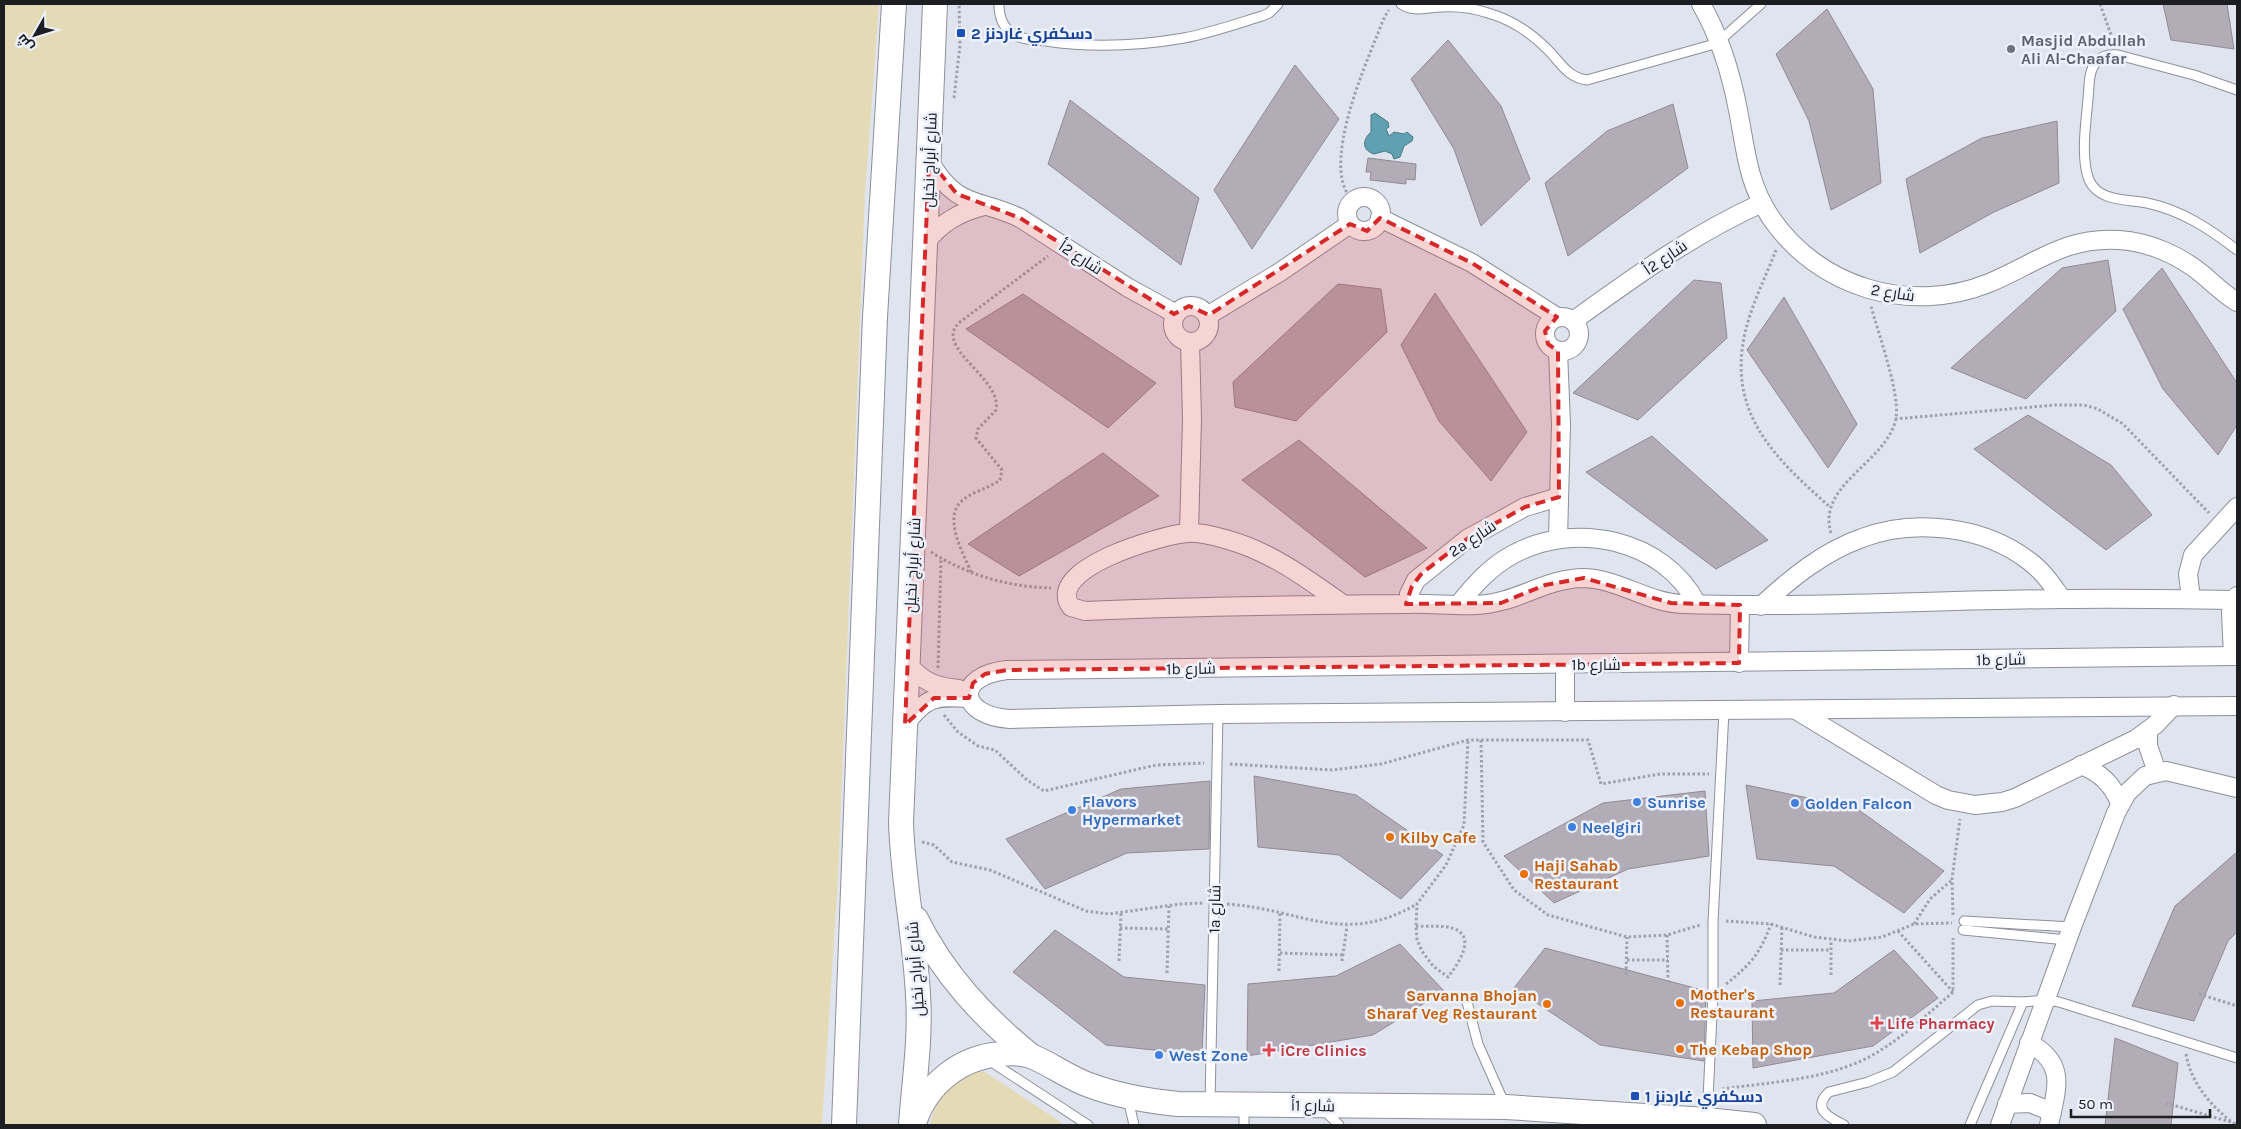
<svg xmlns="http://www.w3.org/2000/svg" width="2241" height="1129" font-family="Karla,Cairo,sans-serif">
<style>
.sand{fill:#e4dbb6}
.water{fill:#5fa1b0;stroke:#4b7a85}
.building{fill:#b2acb6;stroke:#908a93}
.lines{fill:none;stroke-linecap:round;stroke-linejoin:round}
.lane-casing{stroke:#8d909a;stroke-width:11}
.street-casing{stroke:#8d909a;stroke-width:20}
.secondary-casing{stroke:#8d909a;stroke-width:26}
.path{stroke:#9ea1aa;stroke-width:3;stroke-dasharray:2.5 2.5;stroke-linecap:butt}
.lane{stroke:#fff;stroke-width:9}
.street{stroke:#fff;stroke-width:18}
.secondary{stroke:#fff;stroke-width:24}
.marked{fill:#d62828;fill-opacity:0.2;stroke:#d62828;stroke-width:4;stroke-dasharray:10 6;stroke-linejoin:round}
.transit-dot{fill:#1a4fb4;stroke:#edf1fc;stroke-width:2}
.worship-dot{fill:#6b7280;stroke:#edf1fc;stroke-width:2}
.shop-dot{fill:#3f7fe0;stroke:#edf1fc;stroke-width:2}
.food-dot{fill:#e8710a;stroke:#edf1fc;stroke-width:2}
.health-dot{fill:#e0444e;stroke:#edf1fc;stroke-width:2}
.labels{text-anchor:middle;stroke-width:5;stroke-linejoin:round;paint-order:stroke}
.transit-label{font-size:16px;font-weight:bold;fill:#164399;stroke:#edf1fc;text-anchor:start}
.worship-label{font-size:16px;font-weight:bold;fill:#5b616d;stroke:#edf1fc;text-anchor:start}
.street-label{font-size:16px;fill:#1d1e22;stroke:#edf1fc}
.shop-label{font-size:16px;font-weight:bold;fill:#366cbe;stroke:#edf1fc;text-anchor:start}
.food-label{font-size:16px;font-weight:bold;fill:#c56008;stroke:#edf1fc;text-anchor:start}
.health-label{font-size:16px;font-weight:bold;fill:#be3a42;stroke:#edf1fc;text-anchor:start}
</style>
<rect width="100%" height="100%" fill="#e0e4ef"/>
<g class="sand">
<polygon points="4,4 879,4 865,194 838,879 822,1125 4,1125"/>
<path d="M985 1072 1065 1125H930C934 1105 948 1080 969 1073 974 1071 980 1072 985 1072Z"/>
</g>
<path class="water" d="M1375 113 1388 122 1389 127 1386 129 1389 136 1394 132 1404 134 1407 132 1413 137 1412 141 1404 146 1400 157 1394 159 1392 154 1385 151 1374 154C1362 150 1362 140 1371 132V115Z"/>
<g class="building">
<polygon points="2163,4 2227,4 2234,49 2171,40"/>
<polygon points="1827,9 1873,89 1881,183 1831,210 1809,121 1776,54"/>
<polygon points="1448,40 1501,106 1530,179 1481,226 1454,149 1411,79"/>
<polygon points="1295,65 1339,119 1252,249 1214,190"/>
<polygon points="1070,100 1199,198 1181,265 1048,164"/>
<polygon points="1673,104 1688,168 1568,256 1545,183 1607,131"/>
<polygon points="2057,121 2059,183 1994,212 1920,253 1906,179 1982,138"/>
<polygon points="1368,158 1416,164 1415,180 1406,179 1406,184 1370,180 1371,172 1366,172"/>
<polygon points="2108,260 2116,311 2026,399 1951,368 2062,268"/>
<polygon points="2162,268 2237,383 2237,425 2218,455 2163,389 2123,309"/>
<polygon points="1694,280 1721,283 1727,338 1638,420 1573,393"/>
<polygon points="1338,284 1381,289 1387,332 1296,421 1235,407 1233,382"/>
<polygon points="1435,293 1527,432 1491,481 1439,421 1401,345"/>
<polygon points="1023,294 1156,383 1108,428 966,329"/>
<polygon points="1784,297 1857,424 1828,468 1747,350"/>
<polygon points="2028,415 2111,465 2152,515 2106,550 1974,449"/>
<polygon points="1652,436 1768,540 1716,569 1586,472"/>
<polygon points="1299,440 1427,548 1365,577 1242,480"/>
<polygon points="1103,453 1159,496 1019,576 968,544"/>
<polygon points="1254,776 1356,795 1443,855 1401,899 1339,855 1258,847"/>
<polygon points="1210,781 1209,849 1127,853 1045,889 1006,839 1121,789"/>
<polygon points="1746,785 1856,808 1944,871 1904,913 1834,866 1757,859"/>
<polygon points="1705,791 1709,856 1628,869 1554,903 1504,856 1603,803"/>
<polygon points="2237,852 2237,932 2228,941 2194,1021 2132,1006 2175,906"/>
<polygon points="1055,930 1124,977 1205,985 1202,1055 1106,1045 1013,972"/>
<polygon points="1400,944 1444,991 1373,1035 1247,1056 1248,984 1336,976"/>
<polygon points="1545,948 1706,991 1704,1061 1600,1045 1514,988"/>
<polygon points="1894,950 1938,998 1873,1046 1753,1068 1752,1001 1834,993"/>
<polygon points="2115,1038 2178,1063 2171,1125 2105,1125"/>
</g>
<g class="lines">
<g class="lane-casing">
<g id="lane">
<path d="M999 4C999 15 1002 27 1013 34 1022 40 1035 40 1046 41 1092 48 1138 46 1184 38 1210 33 1236 24 1262 16L1269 13 1278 4"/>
<path d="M1401 4C1414 13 1427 7 1442 7 1457 6 1473 8 1488 13 1509 19 1530 32 1546 48 1560 61 1566 77 1587 80L1711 45 1726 35 1761 4"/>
<path d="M2237 90 2194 75 2118 55C2098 53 2090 65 2089 85 2088 112 2079 154 2089 180 2099 202 2127 199 2147 203 2181 210 2210 229 2237 250"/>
<polyline points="1964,921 2072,927"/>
<polyline points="1963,930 2067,940"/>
<polyline points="1466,998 1478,1044 1505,1105"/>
<polyline points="2023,1002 2046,1000 2059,1002 2237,1058"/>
<polyline points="990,1061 1088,1125"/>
<polyline points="1128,1099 1134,1125"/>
<polyline points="1210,1104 1218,714"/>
<polyline points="1323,1109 1339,1125"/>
<polyline points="1707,1120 1713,993 1713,922 1724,711"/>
<polyline points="1244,1125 1244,1106"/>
<path d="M1844 1125C1830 1118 1811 1109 1829 1092L1868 1082 1893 1072 1978 1005 1992 1001 2023 1002 1970 1125"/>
</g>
</g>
<g class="street-casing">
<g id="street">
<path d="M1701 4C1720 37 1731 73 1738 110 1746 150 1747 182 1771 218 1819 288 1910 315 1989 283 2035 264 2066 236 2119 240 2149 242 2179 255 2202 274 2214 284 2224 294 2237 302"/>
<path d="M929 160C956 209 978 198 1020 218L1127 287 1176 314"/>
<circle cx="1364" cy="214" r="17"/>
<polyline points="1380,218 1472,263 1557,317"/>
<path d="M926 242C942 222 960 212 984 206"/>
<circle cx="1191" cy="324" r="18"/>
<polyline points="1207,316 1280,272 1350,224"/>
<circle cx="1562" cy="334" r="17"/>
<path d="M1573 321C1634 277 1693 234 1762 203"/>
<polyline points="1189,532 1192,419 1190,342"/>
<polyline points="1558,539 1561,424 1558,351"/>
<polyline points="2191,599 2188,574 2193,555 2237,507"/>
<polyline points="1409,604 1409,594 1416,580 1467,539 1525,507 1559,497"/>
<path d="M1459 604C1474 585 1490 567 1512 555 1574 520 1664 539 1697 604"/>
<path d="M1344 605C1306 578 1270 551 1225 539 1214 536 1198 532 1187 533 1161 535 1043 569 1071 607L1085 611C1192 606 1299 605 1406 604 1429 603 1452 606 1476 605 1515 604 1544 579 1582 578 1618 578 1647 603 1683 604 1809 608 1936 600 2062 599 2121 598 2179 599 2237 600"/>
<path d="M1761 606C1791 578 1823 552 1862 538 1914 518 1984 526 2029 561 2043 571 2052 585 2062 599"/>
<polyline points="2233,656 2231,612 2237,596"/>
<path d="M2237 656 1007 670C953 676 959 716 1010 719L1218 714 2237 706"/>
<polyline points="1739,663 1740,605"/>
<path d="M907 664C924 682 935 687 959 689"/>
<polyline points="1565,664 1565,712"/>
<polyline points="1796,710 1936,795 1948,800 1975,805 2002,802 2015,798 2136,739 2155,725 2174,705"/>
<path d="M905 725C926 696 936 696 969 698"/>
<polyline points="2148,731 2148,746 2157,772"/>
<path d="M2081 765C2101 773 2112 784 2120 803"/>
<path d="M2029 1043C2068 1064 2056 1090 2049 1125"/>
<polyline points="2007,1104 2030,1103 2052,1112"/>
<polyline points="2000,1125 2072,927 2116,813 2127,793 2145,776 2166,771 2237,788"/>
</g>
</g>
<g class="secondary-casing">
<g id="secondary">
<path d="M916 919C943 974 983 1017 1031 1056"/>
<path d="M915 1120C928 1083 961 1057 1001 1054 1010 1053 1022 1053 1031 1056 1051 1064 1069 1078 1089 1085 1118 1096 1148 1101 1178 1104L1506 1107 1707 1120 1754 1125"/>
<polyline points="844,1125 875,317 894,4"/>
<path d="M911 1125C914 1082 921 1038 918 995 915 937 903 881 901 823L935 4"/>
</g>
</g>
<g class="path">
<polyline points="2100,4 2114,43"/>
<polyline points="954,98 960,45 959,4"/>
<path d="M1351 201C1346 192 1342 183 1341 172 1338 132 1361 75 1376 38 1380 29 1383 18 1389 10"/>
<path d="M1776 250C1766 276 1751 306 1745 333 1727 414 1775 458 1830 507"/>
<polyline points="1895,419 2055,405 2084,405 2098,409 2123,424 2209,513"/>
<path d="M1831 533C1816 484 1888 462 1896 418 1900 392 1878 333 1871 306"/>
<path d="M931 552C967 575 1009 587 1051 588"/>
<path d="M971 572C963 552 941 516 964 499 975 491 989 488 1000 480L1002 470 976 438 978 429 996 410C1003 378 931 347 960 322L1048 256"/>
<polyline points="938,668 941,559"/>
<polyline points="944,715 958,732 978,746 995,750 1027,780 1044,791 1156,765 1204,763"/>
<polyline points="1481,740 1483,842 1514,890 1548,915 1627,937 1667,935 1700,925"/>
<polyline points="1230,764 1332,770 1381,764 1468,740 1588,740 1601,784 1660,774 1709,774"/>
<polyline points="922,842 934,845 952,862 990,870 1086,911 1109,914 1180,904 1203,903"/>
<path d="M1227 904C1302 909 1343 947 1417 904"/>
<polyline points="1953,915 1952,879 1960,819"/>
<polyline points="1726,921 1771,924 1814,937 1848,941 1882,937 1914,924 1952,923"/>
<polyline points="1914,924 1930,899 1952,880"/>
<path d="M1416 926C1427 927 1442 925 1452 928 1478 936 1458 964 1448 977L1433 966 1422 951 1417 940 1416 926 1417 904 1446 865 1464 825 1468 740"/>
<polyline points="1120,928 1168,929"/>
<polyline points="1898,931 1953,992"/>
<polyline points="1667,935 1668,981"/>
<polyline points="1781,950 1831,950"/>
<polyline points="1280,953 1343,955"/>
<polyline points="1627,960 1668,960"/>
<polyline points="1119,961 1121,913"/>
<polyline points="1342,961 1347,926"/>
<polyline points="1279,971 1280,913"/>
<polyline points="1167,973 1169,906"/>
<polyline points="1626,974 1627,937"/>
<polyline points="1831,975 1831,940"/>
<path d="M1726 984C1750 965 1760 954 1771 924"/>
<polyline points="1780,985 1782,926"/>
<polyline points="2199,994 2237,1006"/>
<path d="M2186 1054C2191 1083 2210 1105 2233 1123"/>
<path d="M1722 1089C1771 1082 1826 1080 1871 1056 1901 1039 1927 1015 1953 992V938"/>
<polyline points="2166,1103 2237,1124"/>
</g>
<use href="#lane" class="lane"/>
<use href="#street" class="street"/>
<use href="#secondary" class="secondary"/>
</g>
<path class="marked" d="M929 160 957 194 1020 218 1174 314 1189 306 1209 315 1350 224 1367 231 1380 218 1472 263 1557 317 1545 331 1548 344 1558 351 1559 497 1525 507 1467 539 1422 573 1412 586 1406 604 1501 603 1545 585 1584 578 1671 603 1740 605 1739 663 1007 670 985 674 973 683 969 698H934L905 725Z"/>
<g class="transit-dot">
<rect x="956" y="28" width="10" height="10" rx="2.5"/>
<rect x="1630" y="1091" width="10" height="10" rx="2.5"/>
</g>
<circle class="worship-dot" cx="2011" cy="49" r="5"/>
<g class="shop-dot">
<circle cx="1637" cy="802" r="5"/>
<circle cx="1795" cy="803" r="5"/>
<circle cx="1072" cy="810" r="5"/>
<circle cx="1572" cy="827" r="5"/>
<circle cx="1159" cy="1055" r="5"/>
</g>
<g class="food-dot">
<circle cx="1390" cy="837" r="5"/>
<circle cx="1524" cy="874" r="5"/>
<circle cx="1680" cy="1003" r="5"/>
<circle cx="1547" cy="1004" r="5"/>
<circle cx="1680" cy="1049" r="5"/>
</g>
<g class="health-dot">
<path d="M1874.5 1015.5h5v5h5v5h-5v5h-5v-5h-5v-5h5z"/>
<path d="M1266.5 1042.5h5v5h5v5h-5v5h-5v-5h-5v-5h5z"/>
</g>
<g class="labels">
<g class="transit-label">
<text x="971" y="39">دسكفري غاردنز 2</text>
<text x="1645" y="1102">دسكفري غاردنز 1</text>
</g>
<g class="worship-label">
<text x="2021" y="46">Masjid Abdullah<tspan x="2021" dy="18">Ali Al-Chaafar</tspan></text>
</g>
<g class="street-label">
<text transform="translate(929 160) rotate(-88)" y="6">شارع أبراج نخيل</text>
<text transform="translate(1081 257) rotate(33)" y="6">شارع 2أ</text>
<text transform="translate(1665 257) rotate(-34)" y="6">شارع 2أ</text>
<text transform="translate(1893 292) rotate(9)" y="6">شارع 2</text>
<text transform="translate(1472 538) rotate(-33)" y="6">2a شارع</text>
<text transform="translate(912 565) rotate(-87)" y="6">شارع أبراج نخيل</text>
<text transform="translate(2001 659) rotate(-1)" y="6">1b شارع</text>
<text x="1596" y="670">1b شارع</text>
<text transform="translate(1191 668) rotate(-1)" y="6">1b شارع</text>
<text transform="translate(1214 909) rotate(-89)" y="6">1a شارع</text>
<text transform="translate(915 969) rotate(-94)" y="6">شارع أبراج نخيل</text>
<text transform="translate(1313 1105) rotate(1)" y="6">شارع 1أ</text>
</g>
<g class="shop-label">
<text x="1082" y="807">Flavors<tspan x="1082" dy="18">Hypermarket</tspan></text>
<text x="1647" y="808">Sunrise</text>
<text x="1805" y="809">Golden Falcon</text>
<text x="1582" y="833">Neelgiri</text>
<text x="1169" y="1061">West Zone</text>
</g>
<g class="food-label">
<text x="1400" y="843">Kilby Cafe</text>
<text x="1534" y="871">Haji Sahab<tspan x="1534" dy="18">Restaurant</tspan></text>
<text x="1690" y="1000">Mother's<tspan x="1690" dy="18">Restaurant</tspan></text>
<text x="1537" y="1001" text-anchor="end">Sarvanna Bhojan<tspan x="1537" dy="18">Sharaf Veg Restaurant</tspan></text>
<text x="1690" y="1055">The Kebap Shop</text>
</g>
<g class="health-label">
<text x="1887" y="1029">Life Pharmacy</text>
<text x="1280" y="1056">iCre Clinics</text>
</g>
</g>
<rect width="2241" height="1129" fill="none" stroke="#1d1e22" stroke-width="10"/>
<g transform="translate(35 35) rotate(231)" stroke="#edf1fc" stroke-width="4" paint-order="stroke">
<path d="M0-4L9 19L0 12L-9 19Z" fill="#1d1e22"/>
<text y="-8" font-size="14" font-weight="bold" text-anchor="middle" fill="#1d1e22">ش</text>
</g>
<path d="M2071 1109v8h139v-8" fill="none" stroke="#1d1e22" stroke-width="2.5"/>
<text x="2078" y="1109" font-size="15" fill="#1d1e22" stroke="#edf1fc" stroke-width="4" paint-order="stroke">50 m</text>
</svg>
